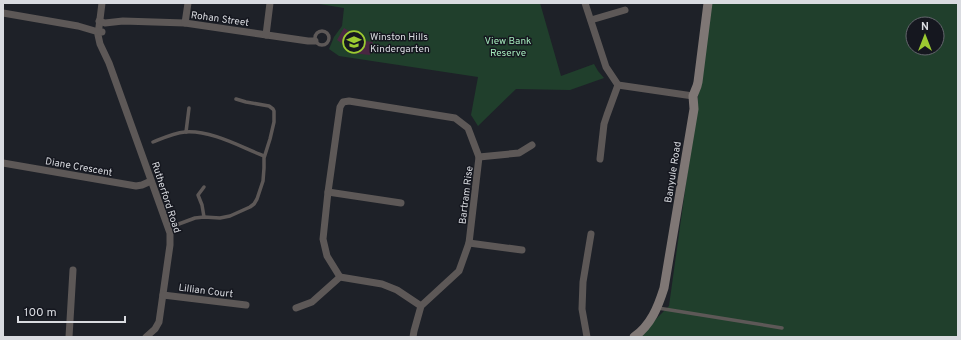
<svg xmlns="http://www.w3.org/2000/svg" width="961" height="340" font-family="Overpass,sans-serif">
<style>
.green{fill:#203f2c;fill-rule:evenodd}
.building{fill:#482641}
.lines{fill:none;stroke-linecap:round;stroke-linejoin:round}
.lane{stroke:#5d5857;stroke-width:3.5}
.street{stroke:#5d5857;stroke-width:7}
.secondary{stroke:#7f7775;stroke-width:9}
.labels{text-anchor:middle;stroke-width:3;stroke-linejoin:round;paint-order:stroke}
.street-label{font-size:10px;fill:#d9dbe0;stroke:#15171f}
.poi-label{font-size:10px;fill:#d9dbe0;stroke:#15171f;text-anchor:start}
.park-label{font-size:10px;fill:#a3e8ba;stroke:#15171f}
</style>
<rect width="100%" height="100%" fill="#1e2128"/>
<g class="green">
<polygon points="313,3 540,3 561,76 594,64 598,71 604,78 570,90 516,89 478,126 471,115 478,77 339,56 329,49 334,37 342,26 344,8"/>
<path d="M711 3H958V337H638L669 306ZM913 24H937V48H913Z"/>
</g>
<polygon class="building" points="344,28 365,41 373,42 370,55 352,53 353,51 337,40"/>
<g class="lines">
<g class="lane">
<circle cx="322" cy="38" r="7"/>
<polyline points="186,132 189,108"/>
<path d="M153 142C163 138 174 133 185 132 211 130 241 147 264 156"/>
<polyline points="204,217 202,205 198,195 204,187"/>
<polyline points="168,228 195,218 204,217 220,218 230,216 250,207 254,204 257,199 263,181 264,168 264,158 270,139 274,122 274,111 273,109 269,106 246,102 236,99"/>
<polyline points="658,308 782,328"/>
</g>
<g class="street">
<polyline points="102,3 98,35 100,44 109,63 170,233 170,245 159,322 155,329 146,337"/>
<polyline points="585,3 606,67 618,85 693,96"/>
<polyline points="3,13 78,26 95,31 102,32"/>
<polyline points="591,20 625,10"/>
<polyline points="99,21 105,23 123,21 185,23 308,41 315,41"/>
<polyline points="185,23 188,3"/>
<polyline points="266,35 270,3"/>
<polyline points="479,157 519,153 532,145"/>
<polyline points="600,159 604,124 607,115 618,85"/>
<polyline points="3,163 136,186 142,185 151,181"/>
<polyline points="328,192 401,203"/>
<polyline points="469,243 522,250"/>
<polyline points="163,295 246,305"/>
<polyline points="296,308 312,302 340,277"/>
<polyline points="69,337 73,270"/>
<polyline points="413,337 414,331 421,306 459,271 469,243 479,157 468,128 455,118 349,101 343,102 340,107 328,192 323,239 327,256 340,277 382,284 397,290 421,306"/>
<polyline points="587,337 582,309 583,282 591,234"/>
</g>
<path class="secondary" d="M634 337C651 325 658 307 664 288L694 109 693 96 697 86 698 82 708 3"/>
</g>
<defs>
<g id="school-ring" transform="scale(1.15)"><circle r="9.5" fill="#15171f" stroke="#9cca31" stroke-width="1.5"/><path d="M0-5L7-2L0 1L-7-2ZM-4 1L0 2.5L4 1V4Q0 6-4 4Z" fill="#9cca31"/></g>
</defs>
<g fill-rule="evenodd">
<use href="#school-ring" x="354" y="42"/>
</g>
<g class="labels">
<g class="street-label">
<text transform="translate(220 18) rotate(8)" y="4">Rohan Street</text>
<text transform="translate(79 166) rotate(10)" y="4">Diane Crescent</text>
<text transform="translate(672 172) rotate(-81)" y="4">Banyule Road</text>
<text transform="translate(465 195) rotate(-83)" y="4">Bartram Rise</text>
<text transform="translate(167 197) rotate(72)" y="4">Rutherford Road</text>
<text transform="translate(206 290) rotate(7)" y="4">Lillian Court</text>
</g>
<g class="poi-label">
<text x="370" y="40">Winston Hills<tspan x="370" dy="12">Kindergarten</tspan></text>
</g>
<g class="park-label">
<text x="508" y="44">View Bank<tspan x="508" dy="12">Reserve</tspan></text>
</g>
</g>
<rect width="961" height="340" fill="none" stroke="#d9dbe0" stroke-width="8"/>
<g transform="translate(925 36)"><circle r="19" fill="#15171f" stroke="#63656c"/>
<path d="M0-3L7 15L0 10L-7 15Z" fill="#9cca31"/>
<text y="-6" font-size="11" font-weight="bold" text-anchor="middle" fill="#d9dbe0">N</text>
</g>
<path d="M18 316v6h107v-6" fill="none" stroke="#d9dbe0" stroke-width="2"/>
<text x="24" y="316" font-size="12" fill="#d9dbe0" stroke="#15171f" stroke-width="3" paint-order="stroke">100 m</text>
</svg>
